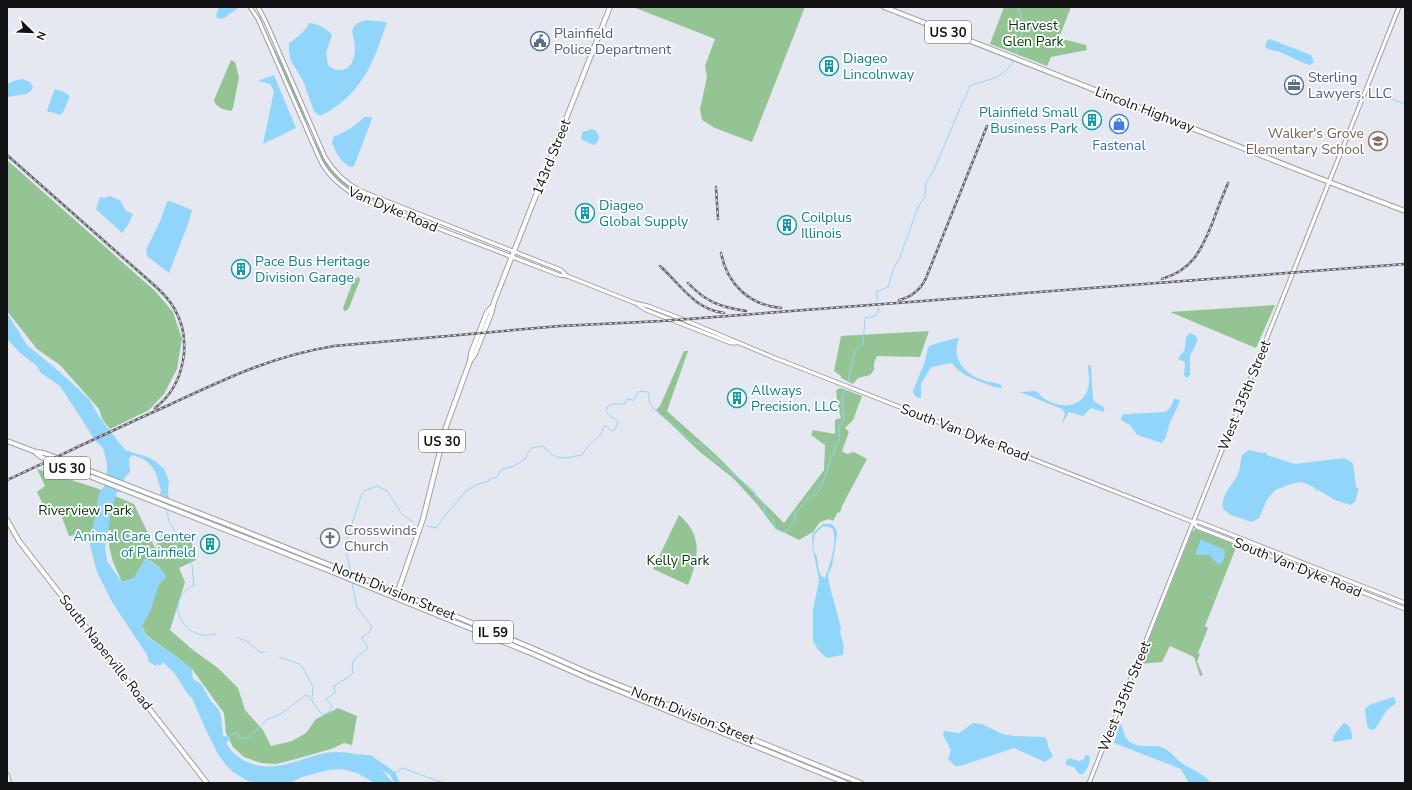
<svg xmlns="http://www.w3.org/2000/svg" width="1412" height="790" font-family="'Nunito Sans',sans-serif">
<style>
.green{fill:#94c493}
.water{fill:#91d6fa;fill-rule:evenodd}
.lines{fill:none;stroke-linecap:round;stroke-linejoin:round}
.stream{stroke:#91d6fa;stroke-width:1}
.river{stroke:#91d6fa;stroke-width:5.5}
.minor-casing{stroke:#9d9fa7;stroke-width:5}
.major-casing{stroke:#9d9fa7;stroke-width:6}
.minor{stroke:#fff;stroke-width:3}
.major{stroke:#fff;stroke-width:4}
.rail-casing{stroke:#636469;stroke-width:2.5}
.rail{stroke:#fff;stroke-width:1;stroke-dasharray:3;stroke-linecap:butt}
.labels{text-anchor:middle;stroke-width:3.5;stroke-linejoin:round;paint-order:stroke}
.shield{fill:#fff;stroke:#5a5a5c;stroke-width:1}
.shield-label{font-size:13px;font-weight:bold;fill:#131316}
.park-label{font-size:14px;fill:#013606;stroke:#fff}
.service-label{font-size:14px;fill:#4e5e75;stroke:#fff;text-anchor:start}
.culture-label{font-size:14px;fill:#0d838f;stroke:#fff;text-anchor:start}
.street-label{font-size:14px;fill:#131316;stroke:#fff}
.education-label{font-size:14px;fill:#785e54;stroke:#fff;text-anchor:end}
.shop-label{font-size:14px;fill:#366cbe;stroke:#fff}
.worship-label{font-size:14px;fill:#5b616d;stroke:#fff;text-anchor:start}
</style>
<rect width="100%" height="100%" fill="#e6e8f1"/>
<g class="green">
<polygon points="633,7 805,7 752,142 715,128 702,120 700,109 707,77 705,66 715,39"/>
<polygon points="1004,7 1071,7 1059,38 1086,45 1087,50 1051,57 1047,66 990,44"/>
<polygon points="270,41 288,75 308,121 309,127 293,96"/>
<path d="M231 60 235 62 239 77 233 108 231 111C224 110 215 107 214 100Z"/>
<path d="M313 138 325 160 339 178 351 188 373 197 377 201C349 192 330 180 318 152 316 148 313 142 313 138Z"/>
<polygon points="7,160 155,291 173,312 182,339 177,369 164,394 149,410 110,429 102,419 99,409 60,365 37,349 7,311"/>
<polygon points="359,277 360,280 349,308 346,311 344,311 343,308 353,281 356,278"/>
<polygon points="1275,305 1256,348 1170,312"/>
<polygon points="929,331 920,357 877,356 874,363 874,370 870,375 858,378 853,384 841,378 841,376 834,371 841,336"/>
<polygon points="684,351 688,351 667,411 714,453 784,523 824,470 825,445 811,435 813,430 835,434 835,420 841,418 838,407 836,391 838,389 841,388 862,396 853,420 845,428 849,432 842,451 847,454 854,452 867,459 842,506 840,513 838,512 833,521 829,519 820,522 813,532 799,540 775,528 757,504 733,478 700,452 656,410 660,406"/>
<path d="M37 469 96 488 134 504 155 548 163 533 191 539 196 560 179 568 185 582 170 630 193 650 218 668 238 688 245 710 263 730 271 746 292 741 306 733 316 719 338 708 357 716 352 745 344 743 334 748 296 759 276 764 261 763 244 757 233 747 226 733 224 713 205 687 192 669 170 652 147 636 142 626 159 584 166 577C161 568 155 562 145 559L134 578 122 582 113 562 109 546 111 530 69 536 59 510 48 515 37 492 45 486Z"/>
<path d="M679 515C703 535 699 558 688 585L653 569Z"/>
<polygon points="1195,529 1237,545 1205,626 1208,628 1198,653 1200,654 1197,661 1203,675 1200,676 1194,657 1170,646 1162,662 1139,664 1192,532"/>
</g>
<g class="water">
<polygon points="219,7 237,7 237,9 224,18 218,19 216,16"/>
<path d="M366 20 387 22C375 57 366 86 334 108 329 111 324 116 318 115L314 111 303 81 291 61 289 52V43C297 38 305 32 309 23 316 23 328 29 332 35L326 53 328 65C333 69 338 72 345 69 355 65 356 50 354 41 354 36 351 32 353 28 355 23 362 22 366 20Z"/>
<polygon points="1270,39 1311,55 1314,62 1310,65 1306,64 1280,52 1268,49 1265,47 1267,41"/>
<polygon points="274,75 296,128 263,144 274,91 270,84 258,81"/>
<polygon points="23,79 30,82 33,87 31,91 26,94 7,97 7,84 16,80"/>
<polygon points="55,89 62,91 70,96 63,112 60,115 52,112 48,112 47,110"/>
<path d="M364 117H371L372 119 354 166 351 167C341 163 335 152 332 142L334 136C341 135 360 123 364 117Z"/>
<polygon points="592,129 596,131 599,136 598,142 594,145 582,140 581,137 583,132"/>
<polygon points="109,196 120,200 126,211 133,214 128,225 122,233 96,209 100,197 105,198"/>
<polygon points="170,201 192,210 188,224 169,273 147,256 146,250 161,219 167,202"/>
<path d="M7 313 27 345 61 373 89 399 100 418 125 450 148 457 155 461 164 469 169 481 168 491 169 499 160 494 161 490C155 470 154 461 132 455L129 459 130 472 125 477 121 492H117L111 512 105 548 107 561 122 582 134 578 145 559C155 564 161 567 166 577L159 584 150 612 142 626 147 637 175 655 192 669 193 679 201 684 211 701 219 710 221 716 223 736 230 737 231 739 226 742C230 751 237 757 245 761 273 775 297 759 325 753 341 750 362 753 375 763 380 767 383 771 387 776 389 779 391 780 393 783H375L357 773 342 769 328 770 302 777 290 783H254L248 781 233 772 225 764 218 754 206 730 192 698 187 693 175 674 163 662 160 666 158 664 156 666 149 662 147 655 112 602 97 572 90 546 92 529 97 510 98 496 104 486 107 472V463L103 448 95 440 60 386 41 373 37 366 20 353 7 339Z"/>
<polygon points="1190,333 1195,335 1198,340 1190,356 1190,375 1187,378 1184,375 1185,363 1183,361 1178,359 1185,349 1186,337"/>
<path d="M956 338H959C950 359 966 376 986 381 991 383 996 382 1001 385L1002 388H998C985 384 959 375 952 363L931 367 921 384V398C917 398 914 396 913 391L924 364 928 348 931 345Z"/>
<path d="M1089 365 1091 366 1093 399 1095 402 1105 408 1103 412 1091 408 1083 416 1069 412 1062 424 1065 413 1062 409 1020 392 1036 391C1039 393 1041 397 1045 399 1062 410 1085 408 1089 384 1090 379 1088 372 1088 366Z"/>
<polygon points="1174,399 1177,399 1180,401 1169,425 1166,437 1162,443 1137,435 1130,425 1121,420 1122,415 1125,414 1165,412 1170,408"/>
<path d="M1249 450 1263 453 1265 452 1267 455 1295 464 1344 458 1353 463 1356 487 1359 489 1355 502 1350 505 1335 500 1318 490 1316 491 1315 488 1305 483 1300 482 1291 484 1275 490 1267 500 1259 518 1252 522 1231 515 1223 509C1220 495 1233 485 1238 474 1241 468 1240 461 1242 455Z"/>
<path d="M823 524H832L836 529 837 535 832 566 828 574 829 583 841 628 840 632 844 646 843 655 827 658 819 651 813 641V610L819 580 813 550 812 538 813 533ZM823 526 832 528C839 538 829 568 825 578L821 576C818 570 818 564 817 557 817 555 815 553 814 552 813 547 814 540 814 535Z"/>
<polygon points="1201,539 1225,550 1224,560 1219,565 1209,555 1195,555"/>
<polygon points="1393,697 1395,699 1396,703 1387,710 1375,729 1370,730 1367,725 1365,709 1369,705"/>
<polygon points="973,723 982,724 1002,734 1014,736 1044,737 1047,740 1048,747 1053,756 1045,762 1014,748 960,766 955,766 948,759 951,750 943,735 944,731 959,733"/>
<path d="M1344 723C1351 725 1352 732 1352 739L1334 742 1332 740C1335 733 1339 728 1344 723Z"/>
<path d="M1120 724C1125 730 1123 738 1130 742 1140 749 1151 744 1161 747 1168 749 1173 755 1178 760 1188 769 1203 772 1211 783H1189L1181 769 1114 743Z"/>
<path d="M1086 755 1090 756C1090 763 1088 769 1083 774H1079L1074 767 1066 765V761L1069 758 1079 761 1083 760Z"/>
</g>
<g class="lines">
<g class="stream">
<path d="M1016 54C1023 37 1025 26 1018 7"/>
<polyline points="1383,96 1405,104"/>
<path d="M878 301 876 292 888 287 894 267 899 260 918 207 925 197 926 182 933 172 963 101C967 96 967 89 971 85 986 81 1006 77 1013 61"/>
<polyline points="848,381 855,351 863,344 865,318 875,316 879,311 878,307"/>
<polyline points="166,509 169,521 185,548"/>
<path d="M427 526 436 528 444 517 465 492 476 485 489 481 490 479 497 477 500 471 503 469 514 466 525 459 529 451 532 448 543 446 550 453 556 457 565 458 582 455 589 445 600 435 605 425 612 431 615 430 618 421C612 416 604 416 607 407L613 404H625L627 399 634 400C638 392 636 390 648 392L649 394C648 400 650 404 654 409L690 440 701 445 715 460 752 489 755 493 754 495 757 499 765 505C763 515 765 511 771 517 774 520 774 525 776 529L782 532H785L795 521V514L797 511 808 499 819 491 828 469 830 459 834 454 835 448 839 439V427L844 420 842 399 845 390"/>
<path d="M186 551 192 565 194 585C161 602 184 643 216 634"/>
<polyline points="351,572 347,555 347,539 361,496 364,491 377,486 387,491 402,514 413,522"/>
<polyline points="239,638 248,642 260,652 265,652"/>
<polyline points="279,657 299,664 303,668 313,687 312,699"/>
<path d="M228 738 234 733 237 732 240 738 246 739 260 727 267 719C281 717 294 703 306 695 313 700 316 708 322 714 327 715 330 711 332 706L326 699 335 693 334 686 347 678 353 673 352 664 355 659 367 649 368 647 362 639V637L368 634 372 627 357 607 352 582"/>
<polyline points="393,774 403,768 443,783"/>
</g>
<polyline class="river" points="359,757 370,758 393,774 397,783"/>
<g class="minor-casing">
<g id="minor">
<path d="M250 7 258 19 321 162C330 178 342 187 357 197L559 275 567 276 635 303 648 306 682 319 775 358 1193 522H1199L1405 603"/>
<path d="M258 7 266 22 325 157C334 172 345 183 361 191L561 270 567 276"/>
<polyline points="638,305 646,310 731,343 736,343"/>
<polyline points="1193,522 1197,527 1405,609"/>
<polyline points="1089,783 1399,7"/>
</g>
</g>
<g class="major-casing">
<g id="major">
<polyline points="884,7 1329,182 1405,211"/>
<polyline points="470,361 475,354 491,314 494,302 610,7"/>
<polyline points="7,441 36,452 44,453 227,524 397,592 532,648 589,673 861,783"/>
<polyline points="36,453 41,457 330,571 533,654 587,678 846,783"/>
<polyline points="7,520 19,541 207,783"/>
<polyline points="397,594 423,519 446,427 470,361 471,353 487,312 492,307"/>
<polyline points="7,775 9,783"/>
</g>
</g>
<use href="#minor" class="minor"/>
<use href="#major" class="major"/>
<g class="rail-casing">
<g id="rail">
<path d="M7 155 154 285C162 292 169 299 174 308 193 340 185 385 155 408"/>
<polyline points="716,187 718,219"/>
<path d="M721 253C727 284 749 305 781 308"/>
<path d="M660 266C681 285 694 309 724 313"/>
<path d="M1162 279C1192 270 1201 251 1212 224 1217 210 1222 197 1228 183"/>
<path d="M688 283C706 302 720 307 746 311"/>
<path d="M899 300C911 297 921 289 926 278L987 126"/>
<path d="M7 480C61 455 115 429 169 405 225 379 272 356 334 346L560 326 662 321 1405 264"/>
</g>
</g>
<use href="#rail" class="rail"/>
</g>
<defs>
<g id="civic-ring" transform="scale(1)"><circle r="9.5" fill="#fff" stroke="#5c6f8a" stroke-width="1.5"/><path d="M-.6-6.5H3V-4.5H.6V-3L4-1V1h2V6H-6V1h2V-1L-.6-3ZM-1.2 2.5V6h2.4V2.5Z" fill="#5c6f8a"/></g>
<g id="building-ring" transform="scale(1)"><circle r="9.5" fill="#fff" stroke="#0f9aa8" stroke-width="1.5"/><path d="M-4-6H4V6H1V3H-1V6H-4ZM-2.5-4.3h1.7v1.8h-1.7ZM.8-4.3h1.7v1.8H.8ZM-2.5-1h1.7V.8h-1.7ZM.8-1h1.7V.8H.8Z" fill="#0f9aa8"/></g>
<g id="office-ring" transform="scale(1)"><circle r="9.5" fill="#fff" stroke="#5c6f8a" stroke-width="1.5"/><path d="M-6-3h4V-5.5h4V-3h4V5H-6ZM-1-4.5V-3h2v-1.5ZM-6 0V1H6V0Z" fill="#5c6f8a"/></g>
<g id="shop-ring" transform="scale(1)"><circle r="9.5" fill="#fff" stroke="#3f7fe0" stroke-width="1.5"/><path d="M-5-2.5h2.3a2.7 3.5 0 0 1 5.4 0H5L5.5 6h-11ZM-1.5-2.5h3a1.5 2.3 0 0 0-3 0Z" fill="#3f7fe0"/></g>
<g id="school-ring" transform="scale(1)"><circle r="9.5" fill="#fff" stroke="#8d6e63" stroke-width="1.5"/><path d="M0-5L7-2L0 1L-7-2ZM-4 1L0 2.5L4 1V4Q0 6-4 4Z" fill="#8d6e63"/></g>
<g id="church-ring" transform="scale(1)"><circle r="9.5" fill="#fff" stroke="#6b7280" stroke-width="1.5"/><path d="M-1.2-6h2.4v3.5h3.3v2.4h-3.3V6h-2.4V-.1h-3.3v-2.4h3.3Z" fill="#6b7280"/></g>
</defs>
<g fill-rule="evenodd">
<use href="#civic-ring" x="540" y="41"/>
<use href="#building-ring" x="829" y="66"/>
<use href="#office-ring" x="1294" y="85"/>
<use href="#building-ring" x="1092" y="120"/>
<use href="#shop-ring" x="1119" y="124"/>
<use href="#school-ring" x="1378" y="141"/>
<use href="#building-ring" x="585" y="213"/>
<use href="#building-ring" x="787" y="225"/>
<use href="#building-ring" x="241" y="269"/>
<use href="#building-ring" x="737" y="398"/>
<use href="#church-ring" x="330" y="538"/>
<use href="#building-ring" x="210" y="544"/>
</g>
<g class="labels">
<g class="shield">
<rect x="925" y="21" width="46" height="22" rx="3"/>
<rect x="419" y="430" width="46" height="22" rx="3"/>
<rect x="44" y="457" width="46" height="22" rx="3"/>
<rect x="473" y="621" width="40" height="22" rx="3"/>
</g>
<g class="shield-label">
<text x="948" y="37">US 30</text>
<text x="442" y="446">US 30</text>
<text x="67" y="473">US 30</text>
<text x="493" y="637">IL 59</text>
</g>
<g class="park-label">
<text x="1033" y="30">Harvest<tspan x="1033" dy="16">Glen Park</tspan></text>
<text x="85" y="515">Riverview Park</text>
<text x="678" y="565">Kelly Park</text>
</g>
<g class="service-label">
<text x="554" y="38">Plainfield<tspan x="554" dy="16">Police Department</tspan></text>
<text x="1308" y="82">Sterling<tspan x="1308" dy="16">Lawyers, LLC</tspan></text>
</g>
<g class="culture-label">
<text x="843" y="63">Diageo<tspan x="843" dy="16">Lincolnway</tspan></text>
<text x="1078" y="117" text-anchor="end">Plainfield Small<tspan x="1078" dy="16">Business Park</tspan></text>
<text x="599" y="210">Diageo<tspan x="599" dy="16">Global Supply</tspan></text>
<text x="801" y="222">Coilplus<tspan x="801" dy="16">Illinois</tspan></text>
<text x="255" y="266">Pace Bus Heritage<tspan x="255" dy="16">Division Garage</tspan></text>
<text x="751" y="395">Allways<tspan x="751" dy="16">Precision, LLC</tspan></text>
<text x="196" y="541" text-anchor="end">Animal Care Center<tspan x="196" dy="16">of Plainfield</tspan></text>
</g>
<g class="street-label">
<text transform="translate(1145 109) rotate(21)" y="5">Lincoln Highway</text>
<text transform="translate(551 157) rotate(-68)" y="5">143rd Street</text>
<text transform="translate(393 209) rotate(23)" y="5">Van Dyke Road</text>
<text transform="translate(1244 395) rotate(-68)" y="5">West 135th Street</text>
<text transform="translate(965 432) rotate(21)" y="5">South Van Dyke Road</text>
<text transform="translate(1298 567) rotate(22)" y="5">South Van Dyke Road</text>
<text transform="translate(394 591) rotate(22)" y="5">North Division Street</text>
<text transform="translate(106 652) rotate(52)" y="5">South Naperville Road</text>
<text transform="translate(1124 696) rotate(-68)" y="5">West 135th Street</text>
<text transform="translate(693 715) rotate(22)" y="5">North Division Street</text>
</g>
<g class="education-label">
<text x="1364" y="138">Walker's Grove<tspan x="1364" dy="16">Elementary School</tspan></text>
</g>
<g class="shop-label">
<text x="1119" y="150">Fastenal</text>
</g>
<g class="worship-label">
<text x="344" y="535">Crosswinds<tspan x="344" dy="16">Church</tspan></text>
</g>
</g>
<rect width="1412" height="790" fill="none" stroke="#131316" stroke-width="16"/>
<g transform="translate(32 32) rotate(113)" stroke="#ffffff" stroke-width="3" paint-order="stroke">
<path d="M0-3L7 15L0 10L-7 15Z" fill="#131316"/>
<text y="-6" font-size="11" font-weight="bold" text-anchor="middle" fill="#131316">N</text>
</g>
</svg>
